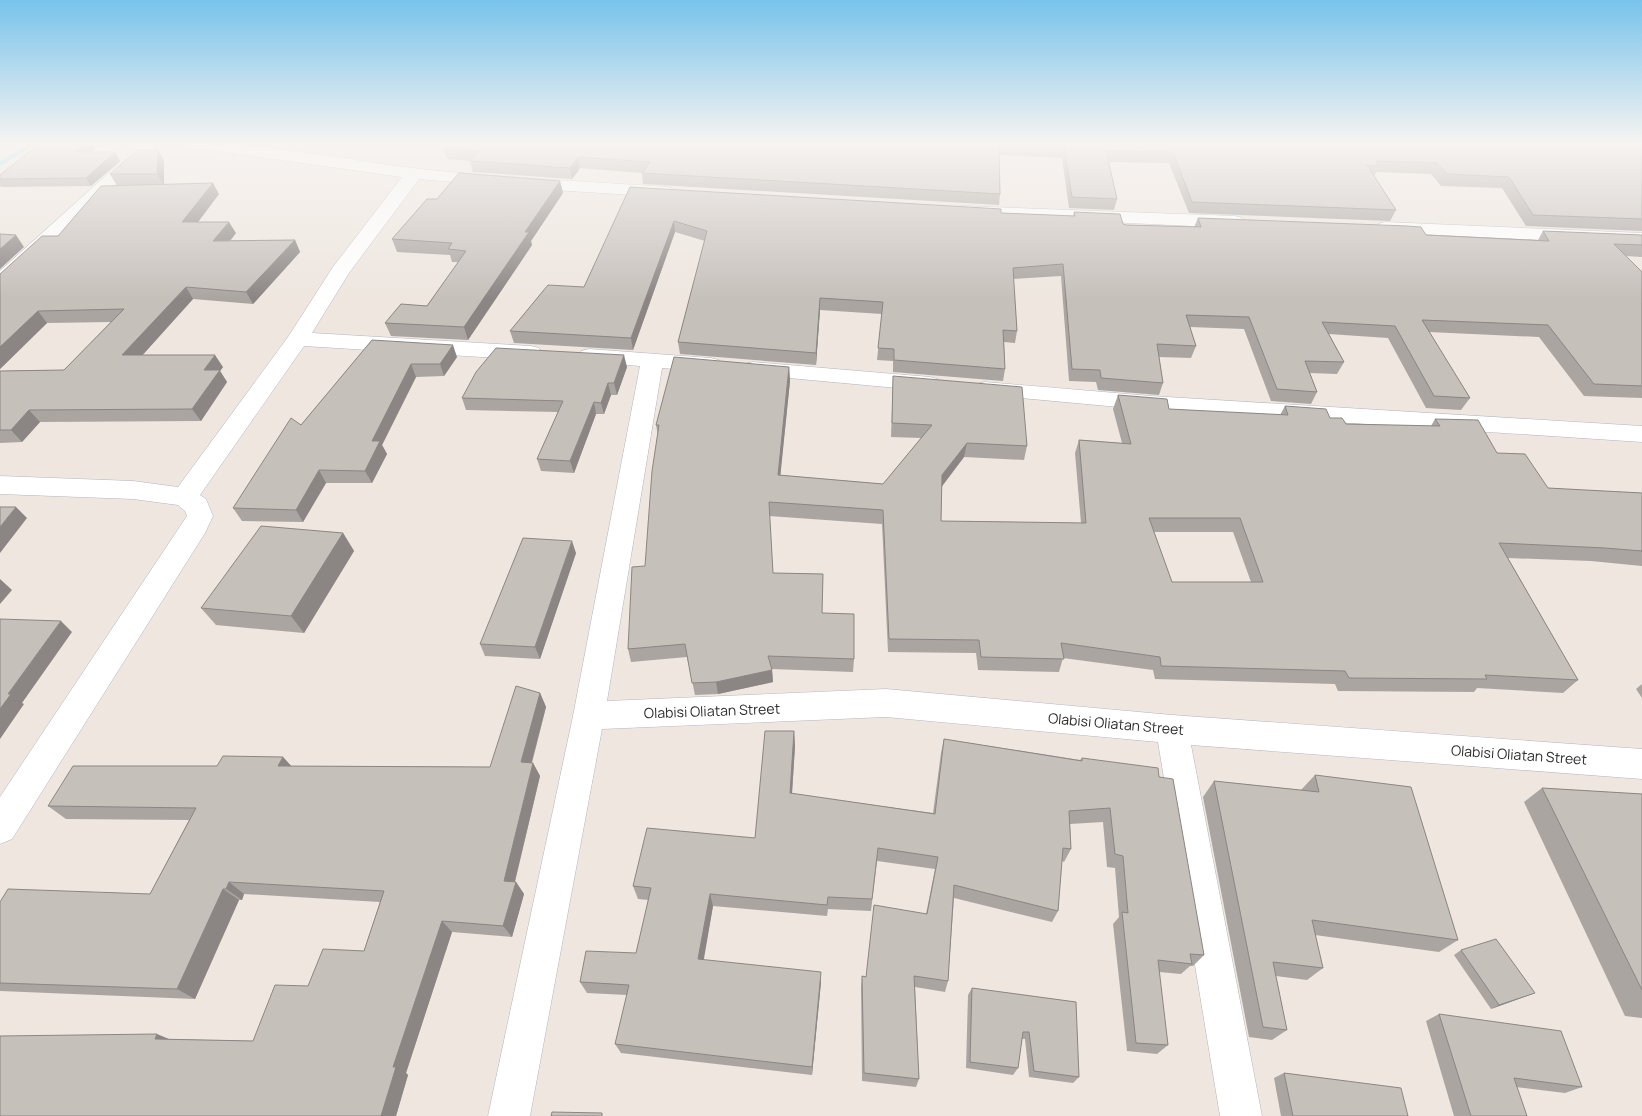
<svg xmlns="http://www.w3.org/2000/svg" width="1642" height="1116" font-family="Manrope,sans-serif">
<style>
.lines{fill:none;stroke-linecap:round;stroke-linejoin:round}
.stream{fill:#71d9f0;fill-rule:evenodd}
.street-casing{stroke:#b2b6c0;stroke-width:1}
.street{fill:#fff;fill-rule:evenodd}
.wall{fill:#aaa5a1;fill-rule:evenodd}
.shaded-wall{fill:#8b8683}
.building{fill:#c6c0bb;stroke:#8b8683;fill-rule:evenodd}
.labels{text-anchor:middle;stroke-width:4.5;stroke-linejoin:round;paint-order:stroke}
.street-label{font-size:14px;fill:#2c2c2c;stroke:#fff}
</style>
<rect width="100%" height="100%" fill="#eee6df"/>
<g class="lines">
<polygon class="stream" points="32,143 39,143 0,166 0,161"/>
<g class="street-casing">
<g id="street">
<polygon points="142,143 160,143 7,286 0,288 0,271"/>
<path d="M187 143C263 143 338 159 413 168 497 178 582 181 666 187L672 188 675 192 672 196 666 197 521 188 419 179 349 273 312 333 531 346 539 348 542 353 539 358 531 360 304 346 200 495 206 499 213 516 205 533 12 839 0 844V797L187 516 185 511 178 505 133 499 0 494V476L133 481 178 487 288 337 333 267 402 177 195 148 189 146Z"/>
<polygon points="963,206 1235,216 1242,218 1244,222 1242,226 1235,228 957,215 954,211 957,207"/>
<polygon points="1385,222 1642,233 1642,245 1378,232 1376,228 1378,224"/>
<polygon points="589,349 711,358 719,360 722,365 719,370 711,372 662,368 607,701 886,689 1172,715 1642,749 1642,779 1191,745 1262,1116 1220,1116 1158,742 886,717 602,729 530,1116 488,1116 573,716 640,366 581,361 578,356 581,351"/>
<polygon points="753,362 930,377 938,379 941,384 938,389 930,391 745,374 742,369 745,364"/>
<polygon points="985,382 1151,396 1642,426 1642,442 1151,410 977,394 974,389 977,384"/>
</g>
</g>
<use href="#street" class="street"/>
</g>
<g class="wall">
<polygon points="40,143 100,143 91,152 115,152 120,161 91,186 1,187 0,185 0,175"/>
<polygon points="449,143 1642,143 1642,231 1526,226 1502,188 1441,186 1431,174 1376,172 1374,176 1396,210 1390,221 1189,213 1169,163 1109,162 1117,199 1114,210 1069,208 1062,158 999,155 1000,194 999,205 643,184 642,173 580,168 572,179 473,172 470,161 447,159 443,148"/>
<polygon points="158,150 164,161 164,184 219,194 198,222 236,233 230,241 295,240 300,252 253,304 193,299 142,355 223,367 220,371 227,382 201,421 40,422 22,442 0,443 0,371 64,370 111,322 47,323 0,369 0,274 58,236 117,186 110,174"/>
<polygon points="560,181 563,193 531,241 532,245 468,340 391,336 385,323 427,306 458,262 452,262 450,255 397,252 392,239 437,199"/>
<polygon points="630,187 1001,213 1073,216 1074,212 1126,225 1194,227 1198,218 1426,235 1538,240 1543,231 1642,235 1642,257 1626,256 1642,272 1642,398 1584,396 1539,337 1429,332 1470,398 1461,410 1426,408 1388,338 1329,334 1344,362 1337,374 1310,373 1317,392 1311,404 1271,401 1244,329 1190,327 1196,346 1191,358 1159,357 1163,383 1159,395 1098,390 1096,382 1069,381 1061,276 1013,279 1017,331 1015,343 1004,342 1005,369 1003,381 893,372 893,361 877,360 882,314 820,310 816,365 680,354 678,342 705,241 675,232 633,350 514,343 510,331 584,287"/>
<polygon points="372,340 457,357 444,376 416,377 382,445 387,454 372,483 326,483 303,522 242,521 233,508 301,425"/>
<polygon points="627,367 617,395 611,395 604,414 596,414 574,473 541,471 537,459 558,412 466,410 462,398"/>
<path d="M789 367 790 381 780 475 883 484 921 438 891 437 893 376 1027 446 1024 460 964 457 942 486 941 521 1081 523 1075 453 1079 440 1122 443 1113 409 1118 395 1169 409 1280 415 1285 406 1330 418 1346 424 1431 426 1435 419 1497 453 1548 488 1642 493V566L1591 561 1508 558 1578 680 1563 693 1477 688 1474 692 1338 691 1335 684 1155 679 1153 670 1063 658 1059 672 978 670 976 653 888 652 882 524 769 516 773 573 823 574 822 613 854 659 853 672 772 669 773 682 718 694 695 695 687 657 631 662 628 649 645 566 658 435 656 425ZM1154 532H1233L1251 582H1172Z"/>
<polygon points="343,533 354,551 304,633 216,625 201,608"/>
<polygon points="576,553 540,659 485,656 480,644"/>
<polygon points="1642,684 1642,698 1636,689"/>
<polygon points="540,693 546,707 532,763 533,763 540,776 515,882 516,882 524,894 512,937 452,932 406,1073 408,1075 396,1116 0,1116 168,1039 253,1041 308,986 364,951 380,902 244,894 242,900 239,900 195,999 0,991 0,902 150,894 189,820 66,819 48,806 217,766 283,757 291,766 490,767"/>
<polygon points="794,731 795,746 792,794 933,813 941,753 944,739 1080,760 1082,758 1159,777 1204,955 1193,966 1190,966 1181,974 1159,972 1168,1045 1157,1054 1127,1051 1113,924 1119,917 1115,868 1107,867 1103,822 1070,824 1071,849 1064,862 1062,861 1058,911 1052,922 954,898 948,981 945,992 915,987 919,1079 916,1087 862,1081 861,987 862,976 866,977 926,914 935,869 877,861 871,911 828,909 827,916 713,906 703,960 821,982 812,1075 621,1053 615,1044 627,995 587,993 580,982 636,953 649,900 638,899 633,886 755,838"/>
<polygon points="1315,775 1458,940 1439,952 1315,935 1323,968 1307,980 1276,976 1287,1030 1272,1040 1249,1037 1203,797 1214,781 1301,790"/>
<polygon points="1542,788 1642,794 1642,1018 1625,1016 1524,802"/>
<polygon points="1461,950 1527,996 1491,1009 1454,955"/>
<polygon points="972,988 1076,1002 1079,1077 1073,1083 1029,1077 1025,1039 1022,1039 1018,1068 1013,1075 966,1068 968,995"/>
<polygon points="1439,1014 1582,1087 1565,1093 1516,1087 1527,1116 1454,1116 1426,1021"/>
<polygon points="1284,1073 1408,1116 1281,1116 1274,1078"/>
</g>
<g class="shaded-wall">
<polygon points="86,143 100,143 82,160 77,152"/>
<polygon points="158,150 164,161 164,185 157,174"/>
<polygon points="115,152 120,161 91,186 86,178"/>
<polygon points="578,157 580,168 572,179 570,168"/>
<polygon points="560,181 563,193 531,241 532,245 468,340 464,327 525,232"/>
<polygon points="213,183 219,194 189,234 182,222"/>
<polygon points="674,221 675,232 633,350 631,338"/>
<polygon points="229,222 236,233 220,253 213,241"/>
<polygon points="16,235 24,247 0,269 0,249"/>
<polygon points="295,240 300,252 253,304 246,292"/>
<polygon points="186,287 193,299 131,368 122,355"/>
<polygon points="820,298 820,310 816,365 816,353"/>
<polygon points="38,311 47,323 0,369 0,347"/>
<polygon points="453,345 457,357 444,376 440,364"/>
<polygon points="215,355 223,367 220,371 227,382 201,421 192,409 204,370"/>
<polygon points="624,355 627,367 617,395 614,383"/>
<polygon points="411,364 416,377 382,445 387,454 372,483 365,471 372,441"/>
<polygon points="789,367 790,381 779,489 778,475"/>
<polygon points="608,383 611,395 604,414 601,403"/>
<polygon points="594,402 596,414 574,473 570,461"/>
<polygon points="29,410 40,422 22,442 11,430"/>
<polygon points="967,443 964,457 940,489 942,475"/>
<polygon points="319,470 326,483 303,522 296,510"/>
<polygon points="16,507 27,518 0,553 0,527"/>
<polygon points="343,533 354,551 304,633 291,616"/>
<polygon points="572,541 576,553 540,659 535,647"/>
<polygon points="0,579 12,590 0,604"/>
<polygon points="61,621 72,632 22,703 24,704 0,739 0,709 8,694"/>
<polygon points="772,670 773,682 718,694 716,682"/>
<polygon points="540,693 546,707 528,776 521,762"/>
<polygon points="794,731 795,746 791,807 790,793"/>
<polygon points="283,757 295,770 278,766"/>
<polygon points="533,763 540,776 512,893 504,881"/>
<polygon points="229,882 244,894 242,900 226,889"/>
<polygon points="516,882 524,894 512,937 503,926"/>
<polygon points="223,889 239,900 195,999 177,989"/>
<polygon points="710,894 713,906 702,970 698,959"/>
<polygon points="442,921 452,932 406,1073 408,1075 396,1116 381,1116 393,1067"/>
<polygon points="821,972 821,982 812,1075 812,1067"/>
<polygon points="1535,993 1527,996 1491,1009 1499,1005"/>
<polygon points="157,1034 176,1042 155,1039"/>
</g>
<g class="building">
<polygon points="40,143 86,143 77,152 115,152 86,178 0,179 0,175"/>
<polygon points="449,143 1642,143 1642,219 1533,215 1509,177 1447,174 1437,163 1376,161 1379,166 1367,165 1396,210 1192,202 1173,152 1106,151 1117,199 1072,197 1064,147 999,144 1000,194 642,173 650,162 578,157 570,168 470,161 478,151 443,148"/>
<polygon points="137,150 158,150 157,174 110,174"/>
<polygon points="459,173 560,181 525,232 529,232 464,327 385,323 401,304 427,306 466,251 448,249 452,243 392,239 427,199 437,199"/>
<polygon points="213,183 182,222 229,222 213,241 295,240 246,292 186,287 122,355 215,355 204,370 220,370 192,409 29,410 11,430 0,430 0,371 64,370 124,309 38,311 0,347 0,274 42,236 58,236 101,186"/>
<polygon points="630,187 1001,209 1001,213 1075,216 1074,212 1120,214 1123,224 1126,225 1201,227 1198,218 1407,226 1421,227 1426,235 1549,241 1543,231 1642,235 1642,245 1614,244 1642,272 1642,386 1594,384 1548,325 1422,320 1470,398 1434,396 1395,326 1322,322 1344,362 1305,361 1317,392 1277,389 1249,317 1186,315 1196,346 1157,344 1163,383 1101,378 1100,370 1072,369 1063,264 1013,268 1017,331 1003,330 1005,369 894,360 894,349 878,348 883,302 820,298 816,353 678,342 707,231 674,221 631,338 510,331 548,285 584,287"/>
<polygon points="0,234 16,235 0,249"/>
<polygon points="372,340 453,345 440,364 411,364 372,441 380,441 365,471 319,470 296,510 233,508 291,418 301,425"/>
<polygon points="496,348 624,355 614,383 608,383 601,403 594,402 570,461 537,459 563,401 462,398 476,372"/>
<path d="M674 357 789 367 778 475 883 484 932 425 892 423 893 376 1022 387 1027 446 967 443 942 475 941 521 1086 523 1079 440 1131 444 1118 395 1167 399 1169 409 1288 415 1285 406 1326 409 1330 418H1342L1346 424 1440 426 1435 419 1478 420 1497 453 1525 454 1548 488 1642 493V551L1605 548 1499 543 1578 680 1485 675 1487 679 1349 678 1345 671 1161 666 1160 657 1061 643 1064 659 981 657 979 640 889 639 883 510 769 502 773 573 823 574 822 613 854 614V659L768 656 772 670 716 682 692 683 685 644 628 649 632 567 645 566 652 471 659 425H656ZM1149 518H1240L1263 582H1172Z"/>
<polygon points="0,507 16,507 0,527"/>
<polygon points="261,526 343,533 291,616 201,608"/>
<polygon points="523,538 572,541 535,647 480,644"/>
<polygon points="0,619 61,621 8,694 11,694 0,709"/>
<polygon points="516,686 540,693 521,762 533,763 504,881 516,882 503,926 442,921 393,1067 396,1067 381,1116 0,1116 0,1036 157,1034 155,1039 253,1041 275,985 308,986 323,949 364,951 384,891 229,882 226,889 223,889 177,989 0,983 0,902 8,889 150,894 196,808 48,806 73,766 217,766 223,756 283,757 278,766 490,767"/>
<polygon points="765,731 794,731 790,793 935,814 944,739 1082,761 1082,758 1158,768 1159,777 1173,779 1204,955 1190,954 1192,964 1158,960 1168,1045 1136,1043 1122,912 1128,913 1123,856 1115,854 1110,808 1069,811 1071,849 1063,848 1058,911 954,885 948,981 914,976 919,1079 864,1073 862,976 866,977 874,905 927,914 938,857 878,848 872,899 828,897 827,905 710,894 698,959 821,972 812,1067 615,1044 629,985 580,982 586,951 636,953 651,888 633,886 647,828 755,838"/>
<polygon points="1315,775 1411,787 1458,940 1312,920 1323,968 1273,962 1287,1030 1263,1027 1214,781 1319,792"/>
<polygon points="1542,788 1642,794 1642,990"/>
<polygon points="1496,939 1535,993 1499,1005 1461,950"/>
<polygon points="972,988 1076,1002 1079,1077 1034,1071 1029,1032 1023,1032 1018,1068 970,1062"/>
<polygon points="1439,1014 1561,1031 1582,1087 1514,1078 1527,1116 1471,1116"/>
<polygon points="1284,1073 1401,1088 1408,1116 1293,1116"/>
<polygon points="552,1112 602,1113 602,1116 551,1116"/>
</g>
<linearGradient id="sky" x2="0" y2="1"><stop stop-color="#78c3eb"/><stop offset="0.48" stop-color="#f7f4f1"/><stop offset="1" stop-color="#f7f4f1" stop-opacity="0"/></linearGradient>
<rect width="1642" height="299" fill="url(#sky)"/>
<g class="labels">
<g class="street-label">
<text transform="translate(712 711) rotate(-2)" y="5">Olabisi Oliatan Street</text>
<text transform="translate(1116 724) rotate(5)" y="5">Olabisi Oliatan Street</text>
<text transform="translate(1519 755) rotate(4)" y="5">Olabisi Oliatan Street</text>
</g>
</g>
</svg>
